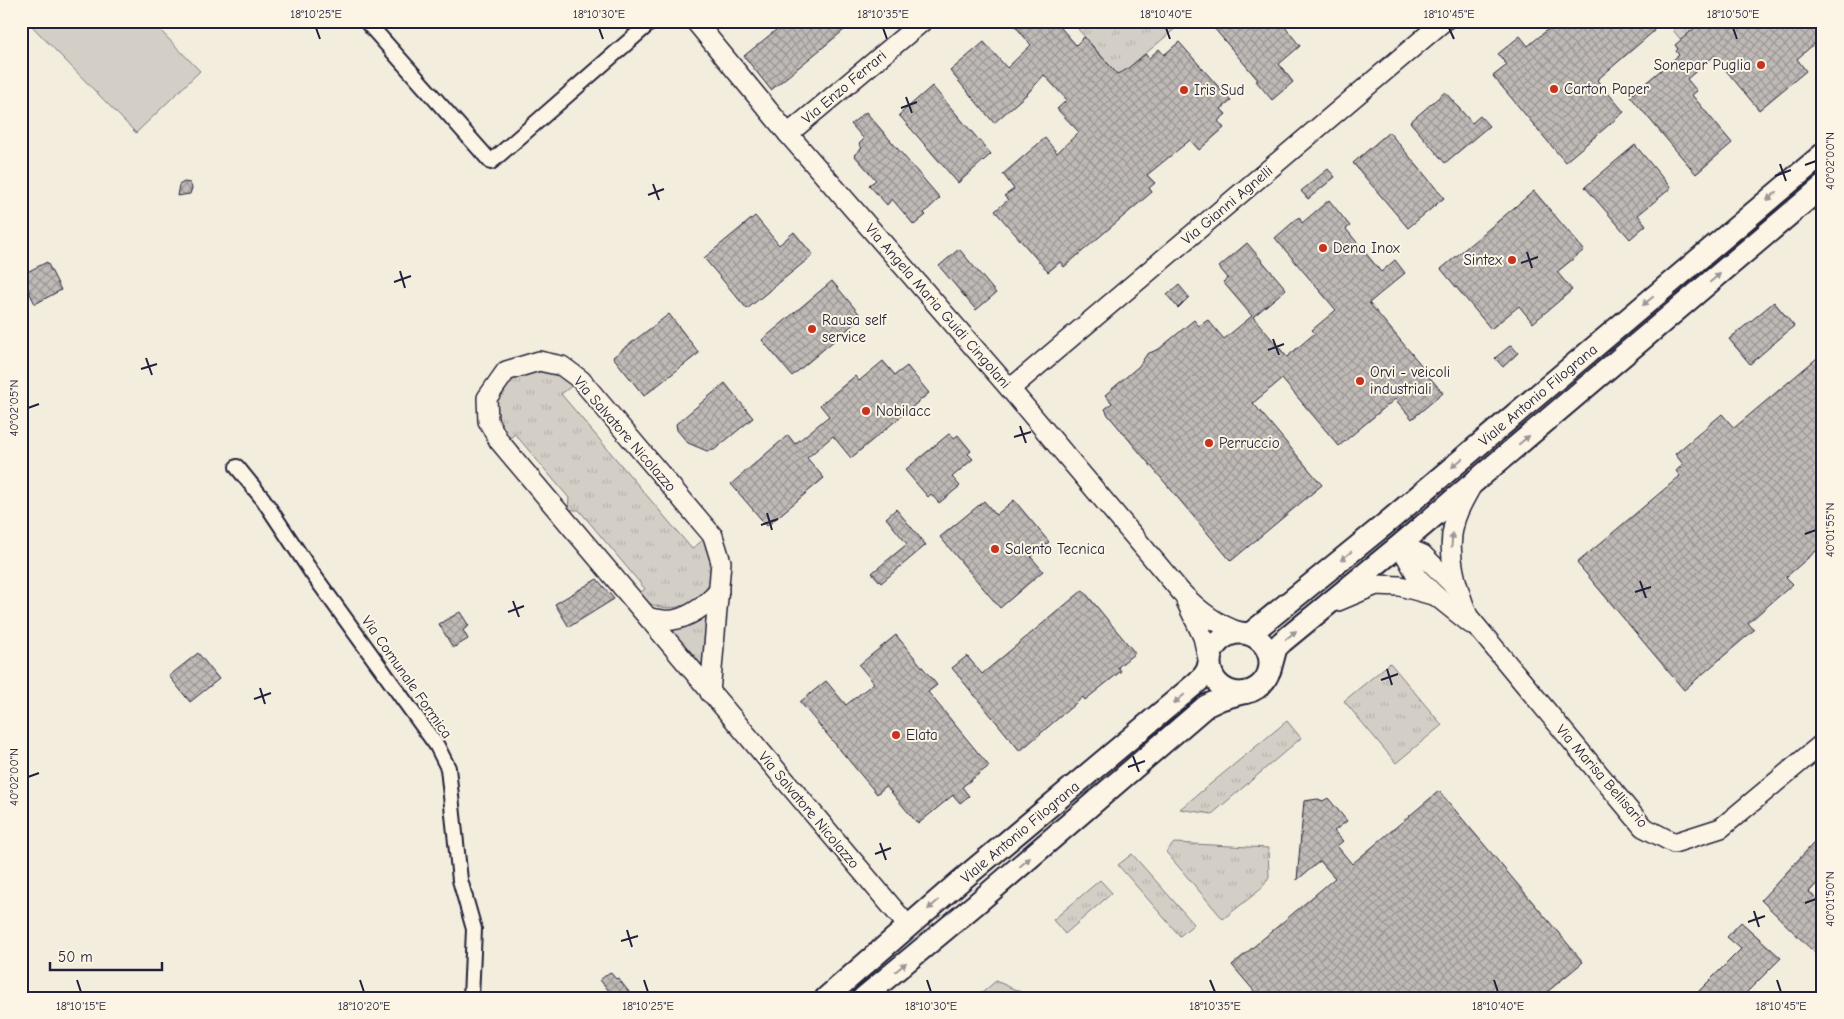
<svg xmlns="http://www.w3.org/2000/svg" width="1844" height="1019" font-family="'Comic Neue',sans-serif">
<style>
.grass{fill:url(#grass-tufts);stroke:#7b7880}
.pitch{fill:#d4cfc6;stroke:#7b7880}
.building{fill:url(#building-cross-hatch);stroke:#22223b}
.lines{fill:none;stroke-linecap:round;stroke-linejoin:round}
.street-casing{stroke:#22223b;stroke-width:18}
.secondary-casing{stroke:#22223b;stroke-width:22}
.primary-casing{stroke:#22223b;stroke-width:25}
.street{stroke:#fcf5e5;stroke-width:14}
.secondary{stroke:#fcf5e5;stroke-width:19}
.primary{stroke:#fcf5e5;stroke-width:21}
.oneway{fill:#9a9698}
.ticks{fill:none;stroke:#22223b;stroke-width:2}
.poi-dot{fill:#c8321e;stroke:#fcf5e5;stroke-width:2}
.labels{text-anchor:middle;stroke-width:4;stroke-linejoin:round;paint-order:stroke}
.poi-label{font-size:15px;fill:#22223b;stroke:#fcf5e5;text-anchor:start}
.street-label{font-size:15px;fill:#22223b;stroke:#fcf5e5}
.neatline{fill:none;stroke:#22223b;stroke-width:2}
.ticks-label{font-size:12px;text-anchor:middle;fill:#22223b}
</style>
<defs>
<pattern id="grass-tufts" width="24" height="20" patternUnits="userSpaceOnUse" patternTransform="scale(1.25)"><rect width="24" height="20" fill="#d4cfc6"/><path d="M3 7l-1-3M5 7V3M7 7l1-3M15 17l-1-3M17 17v-4M19 17l1-3" fill="none" stroke="#b6b1ab"/></pattern>
<pattern id="building-cross-hatch" width="8" height="8" patternUnits="userSpaceOnUse" patternTransform="scale(1.25)"><rect width="8" height="8" fill="#bfbab6"/><path d="M0 0l8 8M0 8l8-8" fill="none" stroke="#9b9795"/></pattern>
</defs>
<rect width="100%" height="100%" fill="#f3edde"/>
<filter id="ink" filterUnits="userSpaceOnUse"><feTurbulence type="fractalNoise" baseFrequency=".02" numOctaves="2"/><feDisplacementMap in="SourceGraphic" scale="10" xChannelSelector="R" yChannelSelector="G"/><feConvolveMatrix kernelMatrix="1 2 1 2 8 2 1 2 1" color-interpolation-filters="sRGB"/></filter>
<g filter="url(#ink)">
<g class="grass">
<polygon points="1071,21 1184,21 1119,76"/>
<polygon points="1687,21 1703,21 1681,40 1673,30"/>
<path d="M545 370 557 373 573 385 561 394 692 549 704 539C707 545 712 553 713 560 717 602 668 623 637 595L645 589 579 510H568L569 498 515 434 508 440C504 434 500 429 497 423 494 417 495 409 497 403 505 376 520 373 545 370Z"/>
<polygon points="710,610 704,671 667,627"/>
<polygon points="1390,663 1442,725 1396,763 1344,701"/>
<polygon points="1287,721 1301,738 1212,814 1180,809"/>
<polygon points="1174,843 1268,848 1269,877 1261,889 1223,919 1166,852"/>
<polygon points="1132,854 1194,924 1180,936 1118,865"/>
<polygon points="1100,880 1112,893 1065,934 1053,920"/>
<polygon points="996,981 1034,998 976,998"/>
</g>
<polygon class="pitch" points="27,21 151,21 200,71 136,133"/>
<g class="building">
<polygon points="768,21 855,21 771,90 744,56 776,30"/>
<polygon points="1011,21 1055,21 1076,45 1084,37 1117,74 1126,70 1145,54 1149,58 1159,49 1164,55 1179,42 1231,101 1221,109 1226,114 1218,121 1224,128 1199,150 1190,140 1147,175 1155,183 1149,188 1152,192 1064,267 1060,262 1048,272 995,211 1008,200 1004,196 1014,189 1003,174 1045,138 1057,153 1079,132 1057,109 1067,100 1044,75 1028,93 994,123 950,71 984,42 1007,68 1031,45"/>
<polygon points="1208,21 1280,21 1300,46 1279,64 1293,82 1272,100 1256,81 1258,80"/>
<polygon points="1558,21 1647,21 1654,31 1597,80 1624,112 1565,162 1493,76 1507,65 1498,54 1520,36 1528,46"/>
<polygon points="1703,21 1823,21 1823,36 1797,59 1806,71 1759,110 1714,56 1687,79 1697,91 1692,95 1732,143 1696,174 1630,96 1679,55 1676,51 1678,49 1675,45"/>
<polygon points="932,86 991,154 958,183 899,115"/>
<polygon points="1445,92 1472,123 1480,116 1489,126 1445,163 1410,122"/>
<polygon points="866,112 940,198 924,213 926,215 914,225 892,199 887,205 869,185 876,180 854,155 862,148 859,144 864,139 851,124"/>
<polygon points="1389,132 1444,198 1408,228 1353,163"/>
<polygon points="1635,145 1671,188 1638,215 1646,225 1630,239 1585,187"/>
<polygon points="1328,169 1335,177 1308,199 1301,191"/>
<polygon points="184,182 190,183 192,188 190,194 177,196 179,185"/>
<polygon points="1534,191 1584,250 1557,272 1572,290 1533,323 1519,306 1491,329 1441,269"/>
<polygon points="1329,200 1350,226 1346,229 1381,272 1395,260 1405,273 1369,303 1427,372 1426,373 1443,393 1412,419 1395,399 1339,446 1282,379 1253,403 1322,485 1231,561 1108,415 1105,409 1112,403 1105,395 1139,366 1147,354 1159,349 1194,320 1199,326 1208,320 1224,339 1252,316 1223,282 1228,278 1219,267 1247,243 1286,289 1253,317 1287,357 1315,333 1312,330 1336,310 1275,238 1299,217 1302,223"/>
<polygon points="755,216 779,245 794,232 813,255 747,309 704,258"/>
<polygon points="959,249 996,293 976,310 939,266"/>
<polygon points="47,262 61,290 35,304 21,275"/>
<polygon points="832,281 862,317 792,376 762,340"/>
<polygon points="1179,285 1189,297 1178,308 1167,295"/>
<polygon points="1774,302 1794,326 1750,364 1729,339"/>
<polygon points="669,314 699,353 644,396 613,357"/>
<polygon points="1511,345 1518,353 1503,367 1495,358"/>
<polygon points="1823,353 1823,545 1786,577 1793,584 1748,623 1754,630 1684,690 1577,563 1680,476 1676,471 1683,464 1675,454 1722,414 1734,428"/>
<polygon points="883,361 895,375 907,366 929,393 851,458 833,436 807,458 824,478 767,526 731,484 788,435 795,444 829,416 820,405 855,376 859,381"/>
<polygon points="725,383 753,418 714,450 707,451 688,443 677,430 676,424"/>
<polygon points="950,433 954,438 958,435 971,451 968,454 973,459 952,477 960,486 939,503 931,494 928,497 905,470"/>
<polygon points="1014,500 1049,542 1031,557 1043,571 1000,608 940,537 984,501 996,515"/>
<polygon points="896,509 926,545 881,583 872,573 907,544 886,518"/>
<polygon points="597,579 614,599 569,627 555,604"/>
<polygon points="1083,590 1135,653 1118,667 1121,671 1085,700 1083,697 1020,751 952,668 967,656 982,674"/>
<polygon points="460,612 469,626 463,630 468,639 453,648 439,624"/>
<polygon points="896,635 937,685 928,692 989,766 962,787 969,796 960,803 953,795 918,824 886,786 877,794 800,702 826,681 846,705 874,683 859,665"/>
<polygon points="198,653 219,679 190,702 169,676"/>
<polygon points="1439,791 1583,962 1540,998 1260,998 1232,965 1335,878 1320,861 1297,880 1304,801 1318,799 1323,801 1328,798 1347,821 1334,831 1343,841 1337,846 1352,864"/>
<polygon points="1823,833 1823,877 1809,892 1823,904 1823,961 1761,900"/>
<polygon points="1741,922 1781,958 1741,998 1692,998 1741,949 1727,937"/>
<polygon points="610,972 616,979 618,978 629,992 622,998 615,998 600,980"/>
</g>
<g class="lines">
<g class="street-casing">
<g id="street">
<polyline points="366,21 491,162 652,21"/>
<polyline points="237,467 263,499 312,573 437,746 448,768 460,880 474,929 471,998"/>
</g>
</g>
<g class="secondary-casing">
<g id="secondary">
<path d="M695 21 788 134 1010 389 1181 592C1197 609 1217 625 1240 632"/>
<polyline points="788,134 923,21"/>
<polyline points="1010,389 1444,21"/>
<path d="M1472 485C1465 498 1457 510 1454 524 1446 555 1457 588 1468 616L1643 827 1674 843 1721 828 1823 743"/>
<polyline points="1400,545 1418,578 1436,596 1471,624"/>
<polyline points="1400,545 1423,555 1457,589"/>
<polyline points="1186,601 1203,637 1209,663"/>
<polyline points="1338,601 1376,585 1400,586 1436,596"/>
<path d="M649 618C657 619 666 621 673 620 691 617 707 604 719 591"/>
<polyline points="710,693 721,562 713,536 581,380 562,366 539,361 506,371 487,398 488,421 499,441 908,926"/>
</g>
</g>
<g class="primary-casing">
<g id="primary">
<circle cx="1240" cy="663" r="30"/>
<polyline points="1250,634 1384,525 1823,154"/>
<polyline points="1270,670 1276,648 1282,642 1400,545 1823,186"/>
<path d="M826 998 958 883 1194 685C1201 679 1208 673 1209 663"/>
<polyline points="863,998 976,904 1206,706 1221,699 1242,693"/>
</g>
</g>
<use href="#street" class="street"/>
<use href="#secondary" class="secondary"/>
<use href="#primary" class="primary"/>
</g>
<defs><path id="oneway-solid" d="M-6-.8H1V-3.2L6.5 0L1 3.2V.8H-6Z" transform="scale(1.25)"/></defs>
<g class="oneway">
<use href="#oneway-solid" transform="translate(1772 196) rotate(140)"/>
<use href="#oneway-solid" transform="translate(1715 278) rotate(-40)"/>
<use href="#oneway-solid" transform="translate(1648 301) rotate(140)"/>
<use href="#oneway-solid" transform="translate(1524 440) rotate(-40)"/>
<use href="#oneway-solid" transform="translate(1457 463) rotate(140)"/>
<use href="#oneway-solid" transform="translate(1452 540) rotate(-86)"/>
<use href="#oneway-solid" transform="translate(1346 556) rotate(141)"/>
<use href="#oneway-solid" transform="translate(1291 635) rotate(-39)"/>
<use href="#oneway-solid" transform="translate(1179 699) rotate(140)"/>
<use href="#oneway-solid" transform="translate(1025 862) rotate(-41)"/>
<use href="#oneway-solid" transform="translate(933 905) rotate(139)"/>
<use href="#oneway-solid" transform="translate(901 967) rotate(-40)"/>
</g>
</g>
<path class="ticks" d="M316 28 320 39M599 28 603 39M883 28 887 39M1166 28 1170 39M1449 28 1454 39M1733 28 1737 39M906 97 912 113M901 108 917 102M1780 164 1786 181M1805 165 1816 161M1775 176 1791 170M653 184 659 200M648 195 664 189M1527 252 1532 268M1521 263 1538 257M400 271 405 288M394 282 411 276M1273 339 1279 355M1268 350 1284 344M146 358 152 375M141 369 157 364M28 408 39 404M1020 426 1026 443M1014 437 1031 432M767 513 772 530M761 525 778 519M1805 534 1816 530M1640 581 1646 598M1635 592 1651 587M513 601 519 617M508 612 524 606M1387 669 1392 685M1381 680 1398 674M260 688 265 704M254 699 271 693M1133 756 1139 772M1128 767 1145 761M28 777 39 773M880 843 886 860M875 854 891 848M1805 903 1816 899M1754 911 1759 927M1748 922 1765 916M627 930 632 947M621 941 638 936M77 980 81 992M360 980 364 992M644 980 648 992M927 980 931 992M1210 980 1215 992M1494 980 1498 992M1777 980 1781 992"/>
<g class="poi-dot">
<circle cx="1761" cy="65" r="5"/>
<circle cx="1554" cy="89" r="5"/>
<circle cx="1184" cy="90" r="5"/>
<circle cx="1323" cy="248" r="5"/>
<circle cx="1512" cy="260" r="5"/>
<circle cx="812" cy="329" r="5"/>
<circle cx="1360" cy="381" r="5"/>
<circle cx="866" cy="411" r="5"/>
<circle cx="1209" cy="443" r="5"/>
<circle cx="995" cy="549" r="5"/>
<circle cx="896" cy="735" r="5"/>
</g>
<g class="labels">
<g class="poi-label">
<text x="1751" y="70" text-anchor="end">Sonepar Puglia</text>
<text x="1564" y="94">Carton Paper</text>
<text x="1194" y="95">Iris Sud</text>
<text x="1333" y="253">Dena Inox</text>
<text x="1502" y="265" text-anchor="end">Sintex</text>
<text x="822" y="325">Rausa self<tspan x="822" dy="17">service</tspan></text>
<text x="1370" y="377">Orvi - veicoli<tspan x="1370" dy="17">industriali</tspan></text>
<text x="876" y="416">Nobilacc</text>
<text x="1219" y="448">Perruccio</text>
<text x="1005" y="554">Salento Tecnica</text>
<text x="906" y="740">Elata</text>
</g>
<g class="street-label">
<text transform="translate(844 87) rotate(-40)" y="5">Via Enzo Ferrari</text>
<text transform="translate(1227 205) rotate(-40)" y="5">Via Gianni Agnelli</text>
<text transform="translate(938 306) rotate(49)" y="5">Via Angela Maria Guidi Cingolani</text>
<text transform="translate(1538 395) rotate(-40)" y="5">Viale Antonio Filograna</text>
<text transform="translate(625 434) rotate(49)" y="5">Via Salvatore Nicolazzo</text>
<text transform="translate(407 677) rotate(55)" y="5">Via Comunale Formica</text>
<text transform="translate(1602 776) rotate(49)" y="5">Via Marisa Bellisario</text>
<text transform="translate(809 810) rotate(50)" y="5">Via Salvatore Nicolazzo</text>
<text transform="translate(1020 832) rotate(-40)" y="5">Viale Antonio Filograna</text>
</g>
</g>
<rect width="1844" height="1019" fill="none" stroke="#fcf5e5" stroke-width="55"/>
<path d="M50 962v8h112v-8" fill="none" stroke="#22223b" stroke-width="2.5"/>
<text x="58" y="962" font-size="15" fill="#22223b" stroke="#fcf5e5" stroke-width="4" paint-order="stroke">50 m</text>
<rect x="28" y="28" width="1788" height="964" class="neatline"/>
<g class="ticks-label">
<text x="316" y="18">18°10'25"E</text>
<text x="599" y="18">18°10'30"E</text>
<text x="883" y="18">18°10'35"E</text>
<text x="1166" y="18">18°10'40"E</text>
<text x="1449" y="18">18°10'45"E</text>
<text x="1733" y="18">18°10'50"E</text>
<text transform="translate(1830 161) rotate(-90)" y="4">40°02'00"N</text>
<text transform="translate(14 408) rotate(-90)" y="4">40°02'05"N</text>
<text transform="translate(1830 530) rotate(-90)" y="4">40°01'55"N</text>
<text transform="translate(14 777) rotate(-90)" y="4">40°02'00"N</text>
<text transform="translate(1830 899) rotate(-90)" y="4">40°01'50"N</text>
<text x="81" y="1010">18°10'15"E</text>
<text x="364" y="1010">18°10'20"E</text>
<text x="648" y="1010">18°10'25"E</text>
<text x="931" y="1010">18°10'30"E</text>
<text x="1215" y="1010">18°10'35"E</text>
<text x="1498" y="1010">18°10'40"E</text>
<text x="1781" y="1010">18°10'45"E</text>
</g>
</svg>
